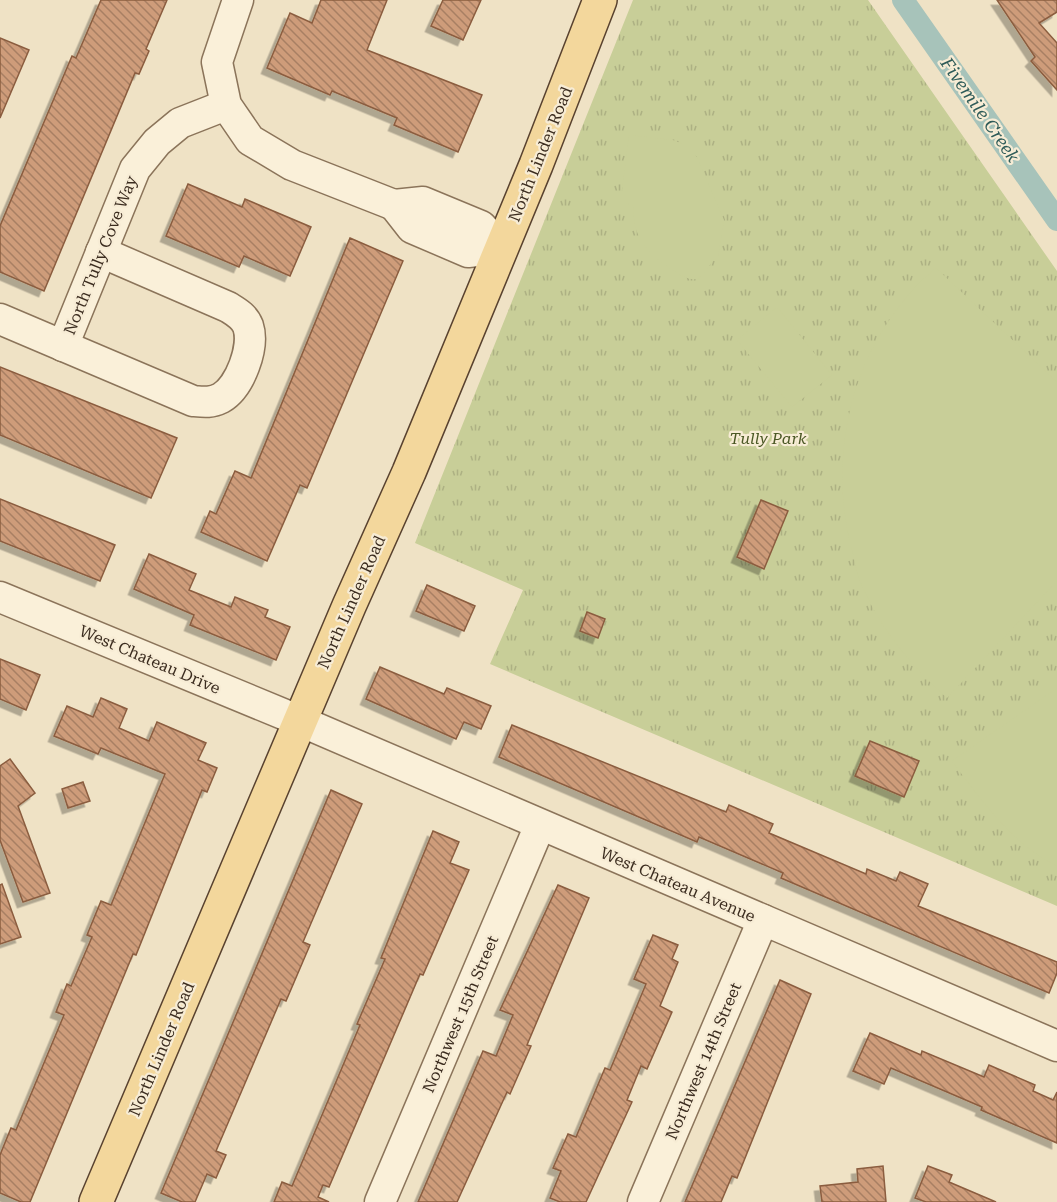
<svg xmlns="http://www.w3.org/2000/svg" width="1057" height="1202" font-family="'Roboto Serif',serif">
<style>
.grass{fill:url(#grass-tufts)}
.pitch{fill:#c8ce98}
.lines{fill:none;stroke-linecap:round;stroke-linejoin:round}
.canal{stroke:#a7c3ba;stroke-width:22}
.building{fill:url(#building-back-hatch);stroke:#8b5d3f;stroke-width:1.5;filter:url(#shadow)}
.minor-casing{stroke:#8b745a;stroke-width:33}
.major-casing{stroke:#59422f;stroke-width:36}
.minor{stroke:#faf0d9;stroke-width:30}
.major{stroke:#f3d79c;stroke-width:33}
.labels{text-anchor:middle;stroke-width:4.5;stroke-linejoin:round;paint-order:stroke}
.street-label{font-size:16px;fill:#3b2c1f;stroke:#f7ecd5}
.park-label{font-size:16px;font-style:italic;fill:#4b5825;stroke:#f7ecd5}
.water-label{font-size:18px;font-style:italic;fill:#2e5b58;stroke:#f7ecd5}
</style>
<defs>
<pattern id="grass-tufts" width="24" height="20" patternUnits="userSpaceOnUse" patternTransform="scale(1.5)"><rect width="24" height="20" fill="#c8ce98"/><path d="M3 7l-1-3M5 7V3M7 7l1-3M15 17l-1-3M17 17v-4M19 17l1-3" fill="none" stroke="#adb183"/></pattern>
<pattern id="building-back-hatch" width="6" height="6" patternUnits="userSpaceOnUse" patternTransform="scale(1.5)"><rect width="6" height="6" fill="#ce9c7a"/><path d="M-1 5l2 2M0 0l6 6M5-1l2 2" fill="none" stroke="#a87f63"/></pattern>
<filter id="shadow"><feDropShadow dx="-5.5" dy="5.5" stdDeviation="0" flood-color="#0004"/></filter>
</defs>
<rect width="100%" height="100%" fill="#efe2c5"/>
<polygon class="grass" points="633,0 868,0 1057,271 1057,906 490,664 523,590 415,543"/>
<g class="pitch">
<path d="M629 135 673 140 683 144 697 157 724 220 718 257C708 264 707 273 697 279 688 281 679 274 671 269 649 255 631 236 634 207L625 202 622 190Z"/>
<path d="M936 268 1057 382V581L947 698C912 667 880 628 862 586 857 575 855 562 852 550 825 450 855 336 936 268Z"/>
<polygon points="777,307 832,375 792,407 737,340"/>
<path d="M1057 688V866C1012 844 981 800 952 761Z"/>
</g>
<g class="lines">
<polyline class="canal" points="903,0 1057,220"/>
</g>
<g class="building">
<polygon points="101,0 167,0 146,49 149,51 139,74 135,73 44,291 0,272 0,226 72,56 76,58"/>
<polygon points="321,0 387,0 367,50 482,95 458,152 394,125 397,118 332,91 330,95 267,68 290,13 312,23"/>
<polygon points="443,0 481,0 463,40 431,26"/>
<polygon points="997,0 1057,0 1057,12 1039,23 1057,43 1057,90 1031,61 1035,57"/>
<polygon points="0,38 29,50 0,118"/>
<polygon points="188,184 242,207 245,199 311,227 290,276 244,256 239,267 166,236"/>
<polygon points="350,238 403,261 307,488 300,485 267,561 201,532 210,511 216,514 235,471 251,478"/>
<polygon points="0,367 177,438 151,498 0,435"/>
<polygon points="0,499 115,545 100,581 0,541"/>
<polygon points="761,500 788,511 764,569 737,557"/>
<polygon points="149,554 196,574 189,590 231,607 235,597 268,610 265,617 290,627 276,660 190,625 194,615 134,589"/>
<polygon points="427,585 475,606 464,631 416,611"/>
<polygon points="587,612 605,619 598,638 580,631"/>
<polygon points="0,659 40,675 26,710 0,699"/>
<polygon points="380,667 444,694 447,688 491,706 481,729 464,722 456,739 366,699"/>
<polygon points="101,698 127,709 119,728 149,741 157,722 206,743 198,760 217,768 207,792 202,790 136,955 133,954 30,1202 21,1202 0,1193 0,1155 11,1128 16,1130 64,1015 56,1012 67,984 71,986 92,937 87,935 101,901 111,905 165,774 101,748 98,754 54,736 67,706 93,717"/>
<polygon points="512,725 726,812 729,805 773,824 769,833 866,874 867,869 896,881 900,872 928,884 918,906 1057,962 1057,973 1049,993 781,878 783,873 699,837 697,842 499,757"/>
<polygon points="870,741 919,761 904,797 855,776"/>
<polygon points="10,759 35,793 18,806 50,893 23,902 0,840 0,766"/>
<polygon points="83,782 90,801 68,808 62,789"/>
<polygon points="331,790 362,804 303,942 310,945 286,1001 281,999 216,1151 226,1155 216,1178 207,1174 195,1202 182,1202 161,1193"/>
<polygon points="433,831 459,842 450,863 469,870 423,975 420,974 329,1187 323,1185 318,1197 329,1202 274,1202 282,1182 292,1186 360,1025 357,1024 385,959 381,958"/>
<polygon points="2,884 21,937 0,944 0,885"/>
<polygon points="558,885 589,898 527,1045 531,1046 510,1094 507,1092 457,1202 418,1202 483,1051 496,1056 513,1015 500,1010"/>
<polygon points="653,935 678,945 672,959 678,962 660,1006 672,1012 647,1069 641,1066 627,1100 632,1102 586,1202 560,1202 550,1198 561,1171 553,1168 568,1134 576,1137 605,1068 610,1070 646,984 634,979"/>
<polygon points="780,980 811,994 737,1178 732,1176 721,1202 685,1202"/>
<polygon points="870,1033 921,1055 922,1051 984,1077 989,1065 1035,1085 1033,1091 1053,1100 1057,1092 1057,1143 981,1110 982,1107 891,1068 884,1084 853,1071"/>
<polygon points="883,1166 886,1202 822,1202 820,1186 858,1182 857,1169"/>
<polygon points="928,1166 952,1175 949,1182 996,1202 926,1202 915,1198"/>
</g>
<g class="lines">
<g class="minor-casing">
<g id="minor">
<polyline points="238,0 217,62 226,105 250,140 292,165 394,205"/>
<polygon points="423,202 481,226 502,248 468,252 412,228 394,205"/>
<path d="M0 319 193 401C204 402 211 403 221 398 240 387 255 347 248 326 244 316 236 312 228 307L101 252"/>
<polyline points="63,346 135,169 157,142 180,123 226,105"/>
<polyline points="0,597 300,721 1057,1046"/>
<polyline points="380,1202 540,825"/>
<polyline points="643,1202 763,920"/>
</g>
</g>
<g class="major-casing">
<polyline id="major" points="96,1202 349,606 409,472 536,165 600,0"/>
</g>
<use href="#minor" class="minor"/>
<use href="#major" class="major"/>
</g>
<g class="labels">
<g class="street-label">
<text transform="translate(540 154) rotate(-68)" y="6">North Linder Road</text>
<text transform="translate(100 255) rotate(-68)" y="6">North Tully Cove Way</text>
<text transform="translate(351 602) rotate(-66)" y="6">North Linder Road</text>
<text transform="translate(150 659) rotate(23)" y="6">West Chateau Drive</text>
<text transform="translate(678 884) rotate(23)" y="6">West Chateau Avenue</text>
<text transform="translate(460 1014) rotate(-67)" y="6">Northwest 15th Street</text>
<text transform="translate(161 1049) rotate(-67)" y="6">North Linder Road</text>
<text transform="translate(703 1061) rotate(-67)" y="6">Northwest 14th Street</text>
</g>
<g class="park-label">
<text x="768" y="444">Tully Park</text>
</g>
<g class="water-label">
<text transform="translate(980 110) rotate(55)" y="6">Fivemile Creek</text>
</g>
</g>
</svg>
